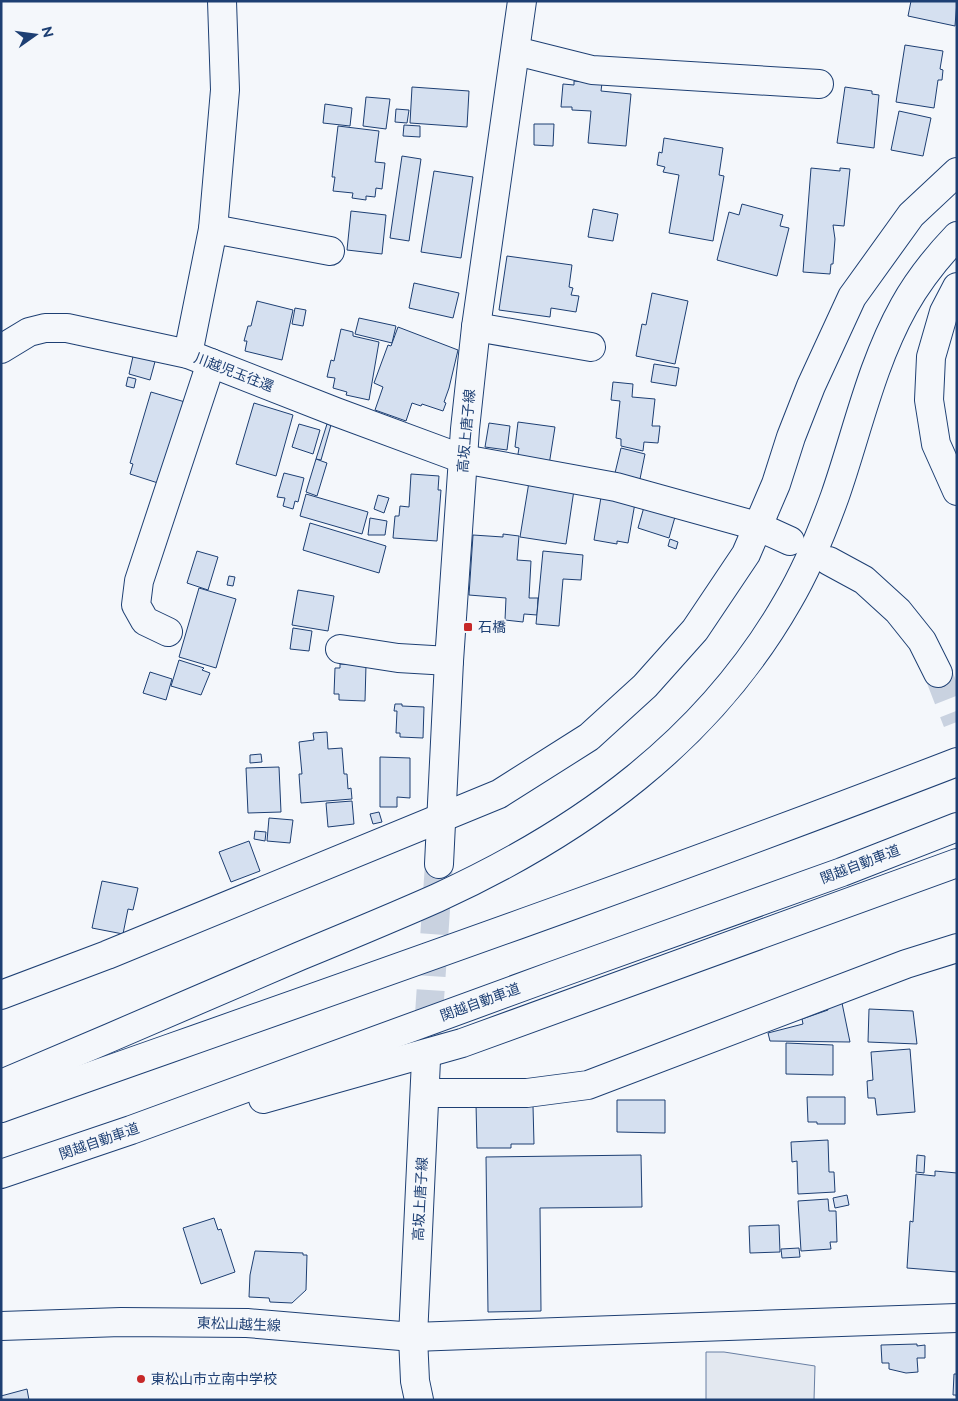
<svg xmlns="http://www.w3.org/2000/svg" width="958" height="1401" font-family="Raleway,'Noto Sans JP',sans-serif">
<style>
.parking{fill:#e3e8f0;stroke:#687fa3}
.building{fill:#d5e0f0;stroke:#1d3f73}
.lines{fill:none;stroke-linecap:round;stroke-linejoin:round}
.minor-tunnel{stroke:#c9d2e0;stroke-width:28;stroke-dasharray:28 14;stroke-linecap:butt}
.major-tunnel{stroke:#c9d2e0;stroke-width:28;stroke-dasharray:28 14;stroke-linecap:butt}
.minor-casing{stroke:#1d3f73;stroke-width:30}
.major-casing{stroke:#1d3f73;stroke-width:30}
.highway-casing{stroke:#1d3f73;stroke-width:30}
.minor{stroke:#f4f7fb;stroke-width:28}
.major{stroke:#f4f7fb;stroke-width:28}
.highway{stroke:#f4f7fb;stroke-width:28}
.poi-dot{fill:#c62828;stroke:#f4f7fb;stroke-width:2}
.labels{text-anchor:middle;stroke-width:4;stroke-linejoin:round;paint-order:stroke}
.street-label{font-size:14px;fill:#1d3f73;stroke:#f4f7fb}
.poi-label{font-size:14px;fill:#1d3f73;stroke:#f4f7fb;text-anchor:start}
</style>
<rect width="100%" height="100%" fill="#f4f7fb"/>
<polygon class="parking" points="706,1352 724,1352 815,1366 814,1400 706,1400"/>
<g class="building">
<polygon points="911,1 957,1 955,26 908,16"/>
<polygon points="905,45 943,51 940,69 943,70 942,80 938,80 934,108 896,102"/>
<polygon points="574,81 602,83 601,91 631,94 626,146 588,143 591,111 572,110 572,107 561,107 563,84 574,85"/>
<polygon points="412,87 469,91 467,127 410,123"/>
<polygon points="845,87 872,91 872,94 879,95 874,148 837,143"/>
<polygon points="366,97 390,99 386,129 363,126"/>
<polygon points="325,104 352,108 350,126 323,123"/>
<polygon points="396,109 409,110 407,123 395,122"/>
<polygon points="899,111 931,118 923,156 891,150"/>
<polygon points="534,124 554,124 553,146 534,145"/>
<polygon points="404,125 420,126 420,137 403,136"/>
<polygon points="338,126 379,131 375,162 385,163 382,189 376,188 375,197 366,196 366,200 352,198 353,193 333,191 335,177 332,177"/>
<polygon points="664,138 723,148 719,175 724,176 713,241 669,233 679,175 663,172 665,167 657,165 659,152 662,153"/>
<polygon points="402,156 421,159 409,241 390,238"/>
<polygon points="811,168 840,171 840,168 850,169 844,226 833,225 835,239 833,264 831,264 830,274 803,272"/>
<polygon points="434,171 473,177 461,258 421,252"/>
<polygon points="742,204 783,215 780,226 789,228 777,276 717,260 729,212 739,215"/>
<polygon points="593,209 618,214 613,241 588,237"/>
<polygon points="351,211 386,215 382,254 347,250"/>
<polygon points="507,256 572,265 569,287 573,288 571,295 579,296 576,312 551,308 550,317 499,310"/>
<polygon points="414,283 459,293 453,318 409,308"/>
<polygon points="652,293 688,301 675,364 636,356 642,324 646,325"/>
<polygon points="257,301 293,310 282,360 245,351 247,341 244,341 248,326 251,326"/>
<polygon points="295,308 306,310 303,326 292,324"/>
<polygon points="359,318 396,326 392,343 355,334"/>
<polygon points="398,327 458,350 449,388 444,402 446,403 443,411 422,404 421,406 412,403 406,421 375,410 383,387 374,383 388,345 391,346"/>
<polygon points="341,329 353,332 353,336 379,342 369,400 346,395 347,392 333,388 335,378 327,377 331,360 334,361"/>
<polygon points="134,352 156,358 150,380 129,374"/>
<polygon points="654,364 679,368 676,386 651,382"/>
<polygon points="128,377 136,379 134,388 126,386"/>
<polygon points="613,382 633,384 632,397 655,399 652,426 660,426 658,443 644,442 643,451 621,446 621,439 616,438 620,401 611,400"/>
<polygon points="151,392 185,402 168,462 164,461 158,483 130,474 133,464 130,463"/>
<polygon points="254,403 293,415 276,476 236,464"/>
<polygon points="518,422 555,427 549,465 517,460 519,448 515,447"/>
<polygon points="489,423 510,426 507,450 485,447"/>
<polygon points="299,424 320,430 313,454 292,447"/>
<polygon points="327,424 331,425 321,460 316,459"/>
<polygon points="621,448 645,454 640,479 615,473"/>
<polygon points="316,459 327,463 317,496 306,492"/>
<polygon points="284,473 304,478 298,502 295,501 293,509 283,506 285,498 277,497"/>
<polygon points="411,474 439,476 438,490 441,490 437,541 393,538 395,516 399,516 400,506 409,507"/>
<polygon points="529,482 574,490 566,544 520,537"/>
<polygon points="306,494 368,512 362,534 300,516"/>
<polygon points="378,495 389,498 384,513 374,509"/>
<polygon points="601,497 635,503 628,543 617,541 617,544 594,540"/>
<polygon points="644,507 675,517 669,538 638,528"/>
<polygon points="370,518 387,521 385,535 368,535"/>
<polygon points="310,523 386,546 379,573 303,550"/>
<polygon points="503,534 519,536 517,560 531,561 529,598 538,598 537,615 524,614 523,622 505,620 506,598 469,595 473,535 503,537"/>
<polygon points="670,539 678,542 676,549 668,546"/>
<polygon points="197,551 218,557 208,590 187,583"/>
<polygon points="543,551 583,555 581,580 563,579 559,626 536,624"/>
<polygon points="229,576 235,577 233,586 227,585"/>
<polygon points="199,588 236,599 216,668 179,657"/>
<polygon points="298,590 334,596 328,631 292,625"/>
<polygon points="293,628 312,631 309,651 290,649"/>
<polygon points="179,660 204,668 202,670 210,673 201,695 171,686"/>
<polygon points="340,664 366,665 365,701 339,700 339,694 334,694 335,668 340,668"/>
<polygon points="150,672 172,679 166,700 143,693"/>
<polygon points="395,704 402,704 402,706 424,707 423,738 400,737 400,733 396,733 397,711 394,711"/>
<polygon points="327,732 328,749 342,748 344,774 347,774 348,789 351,788 352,799 301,803 299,774 302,774 299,742 314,740 313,733"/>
<polygon points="261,754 262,762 250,763 250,755"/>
<polygon points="380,757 410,758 410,798 397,797 397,807 380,807"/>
<polygon points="279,767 281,812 248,813 246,768"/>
<polygon points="352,801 354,824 328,827 326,803"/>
<polygon points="379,812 382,822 373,824 370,814"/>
<polygon points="269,818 293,820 290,843 267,841"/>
<polygon points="255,831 266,832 265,841 254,839"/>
<polygon points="249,841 260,871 231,882 219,852"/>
<polygon points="102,881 138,888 133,910 128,909 123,934 92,928"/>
<polygon points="842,1003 850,1042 770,1041 768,1033 803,1024 802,1019 828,1010 827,1007"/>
<polygon points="869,1009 913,1011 917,1044 868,1042"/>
<polygon points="786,1043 833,1045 833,1075 786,1074"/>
<polygon points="910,1049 915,1112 877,1115 875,1098 868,1098 867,1081 873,1080 871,1052"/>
<polygon points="807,1097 845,1097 845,1124 817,1124 817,1122 808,1122"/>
<polygon points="617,1100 665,1100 665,1133 617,1132"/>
<polygon points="476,1104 533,1106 534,1144 511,1144 511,1148 477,1148"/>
<polygon points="828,1140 829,1172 834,1172 835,1192 798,1194 797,1161 792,1162 791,1142"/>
<polygon points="641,1155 642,1207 540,1208 541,1311 488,1312 486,1157"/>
<polygon points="917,1155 925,1156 924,1173 916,1172"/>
<polygon points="935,1171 957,1173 957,1272 907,1268 910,1221 913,1222 916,1174 935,1176"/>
<polygon points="847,1195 849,1205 835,1208 833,1198"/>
<polygon points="828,1199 829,1211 836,1211 837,1242 830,1242 831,1249 801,1251 798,1201"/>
<polygon points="214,1218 218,1230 221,1229 235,1272 201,1284 183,1228"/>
<polygon points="779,1225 780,1252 750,1253 749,1226"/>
<polygon points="799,1248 800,1257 782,1258 781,1249"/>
<polygon points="255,1251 303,1253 303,1255 307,1255 306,1290 292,1303 270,1302 269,1298 249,1297 250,1275"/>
<polygon points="917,1344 917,1346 925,1345 925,1358 917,1358 918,1372 906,1373 889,1369 889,1363 882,1363 881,1345"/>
<polygon points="954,1374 957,1374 957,1400 956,1395 953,1395"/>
<polygon points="27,1389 29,1400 1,1400 1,1396"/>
</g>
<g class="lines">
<polyline class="minor-tunnel" points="938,673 957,722"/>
<polyline class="major-tunnel" points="426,1060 439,864"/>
<g class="minor-casing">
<g id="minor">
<polyline points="516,51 592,70 819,84"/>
<polyline points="213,229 330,251"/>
<polyline points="476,327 591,347"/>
<polyline points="1,349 29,332 45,328 67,328 188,354 336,412 463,459 616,487 757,526 790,541"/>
<polyline points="188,354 213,229 225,90 222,1"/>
<polyline points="829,561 864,580 898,611 922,641 938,673"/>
<polyline points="168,632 145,621 136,605 139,581 211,363"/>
<polyline points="340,649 398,658 449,661"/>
<polyline points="1,995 107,955 499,794 589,737 645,686 695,630 746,554 776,484 791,437 811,386 852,297 911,215 957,172"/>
<polyline points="426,1093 527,1093 588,1085 906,964 957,948"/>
<polyline points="413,1337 957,1318"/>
</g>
</g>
<g class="major-casing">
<g id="major">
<polyline points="439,864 449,661 465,429 476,327 522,1"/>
<polyline points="1,1326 121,1322 247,1323 413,1337"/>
<polyline points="419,1400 415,1381 413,1337 426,1060"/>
</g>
</g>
<g class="highway-casing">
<g id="highway">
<polyline points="957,287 944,312 931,357 929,400 936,444 957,491"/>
<path d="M1 1084C101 1042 200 999 300 956 346 937 392 918 437 898 581 832 708 741 788 601 807 569 822 532 835 496 857 433 871 365 904 306 919 279 936 258 957 236"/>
<polyline points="263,1099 462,1043 957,863"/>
<path d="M1 1108C320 995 641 884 957 762"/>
<polyline points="1,1174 131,1130 552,976 842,872 957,827"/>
</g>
</g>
<use href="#minor" class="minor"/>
<use href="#major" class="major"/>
<use href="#highway" class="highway"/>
</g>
<g class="poi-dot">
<rect x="463" y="622" width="10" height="10" rx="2.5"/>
<circle cx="141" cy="1379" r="5"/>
</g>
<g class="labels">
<g class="street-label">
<text transform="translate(234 372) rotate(21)" y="5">川越児玉往還</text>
<text transform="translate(466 431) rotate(-85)" y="5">高坂上唐子線</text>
<text transform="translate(860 864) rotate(-21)" y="5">関越自動車道</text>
<text transform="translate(480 1002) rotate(-20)" y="5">関越自動車道</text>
<text transform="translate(99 1141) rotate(-19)" y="5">関越自動車道</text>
<text transform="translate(420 1199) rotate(-87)" y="5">高坂上唐子線</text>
<text transform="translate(239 1324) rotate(2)" y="5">東松山越生線</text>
</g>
<g class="poi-label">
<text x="478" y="632">石橋</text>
<text x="151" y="1384">東松山市立南中学校</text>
</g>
</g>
<rect width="958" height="1401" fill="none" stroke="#1d3f73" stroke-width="5"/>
<g transform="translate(35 35) rotate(76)" stroke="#f4f7fb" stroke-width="4" paint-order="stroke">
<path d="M0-4L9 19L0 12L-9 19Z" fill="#1d3f73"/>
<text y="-8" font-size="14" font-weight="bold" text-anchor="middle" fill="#1d3f73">N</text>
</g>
</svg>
